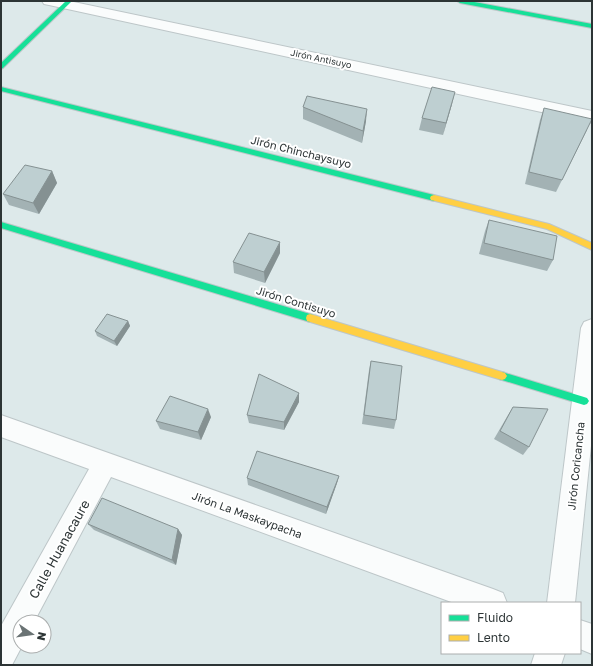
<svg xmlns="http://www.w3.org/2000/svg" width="593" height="666" font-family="'Golos Text',sans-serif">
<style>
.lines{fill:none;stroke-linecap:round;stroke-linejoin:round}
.street-casing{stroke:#bdc6c8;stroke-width:2}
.fast-casing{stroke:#bdc6c8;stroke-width:2}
.slow-casing{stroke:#bdc6c8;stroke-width:2}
.street{fill:#fafcfc;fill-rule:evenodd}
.fast{fill:#16e098;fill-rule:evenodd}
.slow{fill:#ffcf43;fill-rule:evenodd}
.wall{fill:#a3b2b4}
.shaded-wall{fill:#859192}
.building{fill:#becfd1;stroke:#859192}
.labels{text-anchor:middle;stroke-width:4;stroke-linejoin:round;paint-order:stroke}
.far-street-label{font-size:9px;fill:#2c3435;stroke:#fff}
.street-label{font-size:11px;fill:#2c3435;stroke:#fff}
.near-street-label{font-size:13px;fill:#2c3435;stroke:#fff}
</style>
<rect width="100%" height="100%" fill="#dde9ea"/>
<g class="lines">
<g class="street-casing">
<g id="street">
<polygon points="42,1 69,1 592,111 592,123 49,5 44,4"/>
<polygon points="592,319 592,436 575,603 547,603 581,328 584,322"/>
<polygon points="1,415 493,589 503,593 507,603 454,603 111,477 34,622 20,622 20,646 22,646 12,665 1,665 1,626 89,469 1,437"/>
<polygon points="580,620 592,624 592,654 580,649"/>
<polygon points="535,653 565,653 561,665 531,665"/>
</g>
</g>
<g class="fast-casing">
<g id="fast">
<polygon points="66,1 72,1 3,68 1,69 1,63"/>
<polygon points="457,1 469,1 592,24 592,28 460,3"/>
<polygon points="1,87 434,195 438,198 434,201 1,91"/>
<polygon points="1,222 310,314 313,315 314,318 313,321 310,322 1,228"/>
<polygon points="502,372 584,397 587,398 589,401 587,404 584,405 502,380 499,379 497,376 499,373"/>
</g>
</g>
<g class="slow-casing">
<g id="slow">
<polygon points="434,195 549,224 592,243 592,250 547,229 431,200 430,198 431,196"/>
<polygon points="310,314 502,372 505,373 507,376 505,379 502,380 307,321 306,318 307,315"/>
</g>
</g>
<use href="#street" class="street"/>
<use href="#fast" class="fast"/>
<use href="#slow" class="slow"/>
</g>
<g class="wall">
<polygon points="452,104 443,135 419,130 422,118"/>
<polygon points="303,107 366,121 362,143 303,119"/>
<polygon points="544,108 587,130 556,192 525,184 540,120"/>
<polygon points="52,171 57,183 39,214 9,205 3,194"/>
<polygon points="489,220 553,260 547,271 479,254 485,231"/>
<polygon points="280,253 265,283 234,273 233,262"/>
<polygon points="128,321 130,326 117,346 97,336 95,331"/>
<polygon points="371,361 396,420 394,429 362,424 369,370"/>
<polygon points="299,393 299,402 284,430 249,423 247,415"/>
<polygon points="513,407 529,447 523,455 494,439 508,415"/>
<polygon points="211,417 201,440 160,429 156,421"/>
<polygon points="339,476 337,483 326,514 248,485 247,478"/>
<polygon points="88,524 178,529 182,535 176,565 94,530"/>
</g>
<g class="shaded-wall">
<polygon points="455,92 452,104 443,135 446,123"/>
<polygon points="367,109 366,121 362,143 363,131"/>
<polygon points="52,171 57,183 39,214 33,203"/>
<polygon points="280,242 280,253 265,283 264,272"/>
<polygon points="128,321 130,326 117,346 114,341"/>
<polygon points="299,393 299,402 284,430 284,422"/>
<polygon points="208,409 211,417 201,440 198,432"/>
<polygon points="339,476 337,483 326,514 327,507"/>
<polygon points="178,529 182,535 176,565 172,560"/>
</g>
<g class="building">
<polygon points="432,87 455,92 446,123 422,118"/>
<polygon points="307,96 367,109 363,131 303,107"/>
<polygon points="544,108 592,119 562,180 529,172"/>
<polygon points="25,165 52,171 33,203 3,194"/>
<polygon points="489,220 557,236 553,260 484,243"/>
<polygon points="249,233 280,242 264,272 233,262"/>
<polygon points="107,314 128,321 114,341 95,331"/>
<polygon points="371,361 402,366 396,420 364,415"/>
<polygon points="259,374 299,393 284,422 247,415"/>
<polygon points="170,396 208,409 198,432 156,421"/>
<polygon points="513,407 548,409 529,447 500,431"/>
<polygon points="257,451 339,476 327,507 247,478"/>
<polygon points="102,498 178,529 172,560 88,524"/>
</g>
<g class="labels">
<g class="far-street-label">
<text transform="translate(321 59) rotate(12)" y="3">Jirón Antisuyo</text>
</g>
<g class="street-label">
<text transform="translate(301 152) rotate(14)" y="4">Jirón Chinchaysuyo</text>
<text transform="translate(296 302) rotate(17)" y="4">Jirón Contisuyo</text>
<text transform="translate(576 466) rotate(-84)" y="4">Jirón Coricancha</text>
<text transform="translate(247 515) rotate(20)" y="4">Jirón La Maskaypacha</text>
</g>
<g class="near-street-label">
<text transform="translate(59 549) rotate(-61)" y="5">Calle Huanacaure</text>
</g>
</g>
<rect width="593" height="666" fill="none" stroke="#2c3435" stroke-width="4"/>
<rect x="441" y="602" width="140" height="52" fill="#ffffff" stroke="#abaeae"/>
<rect x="449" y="615" width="20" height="6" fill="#16e098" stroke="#abaeae"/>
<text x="477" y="622" font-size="12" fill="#2c3435">Fluido</text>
<rect x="449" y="635" width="20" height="6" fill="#ffcf43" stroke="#abaeae"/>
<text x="477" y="642" font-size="12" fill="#2c3435">Lento</text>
<g transform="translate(32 634) rotate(103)"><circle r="19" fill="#ffffff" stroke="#abaeae"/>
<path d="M0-3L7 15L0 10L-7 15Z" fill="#6a7374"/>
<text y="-6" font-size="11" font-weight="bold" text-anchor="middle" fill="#2c3435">N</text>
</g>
</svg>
